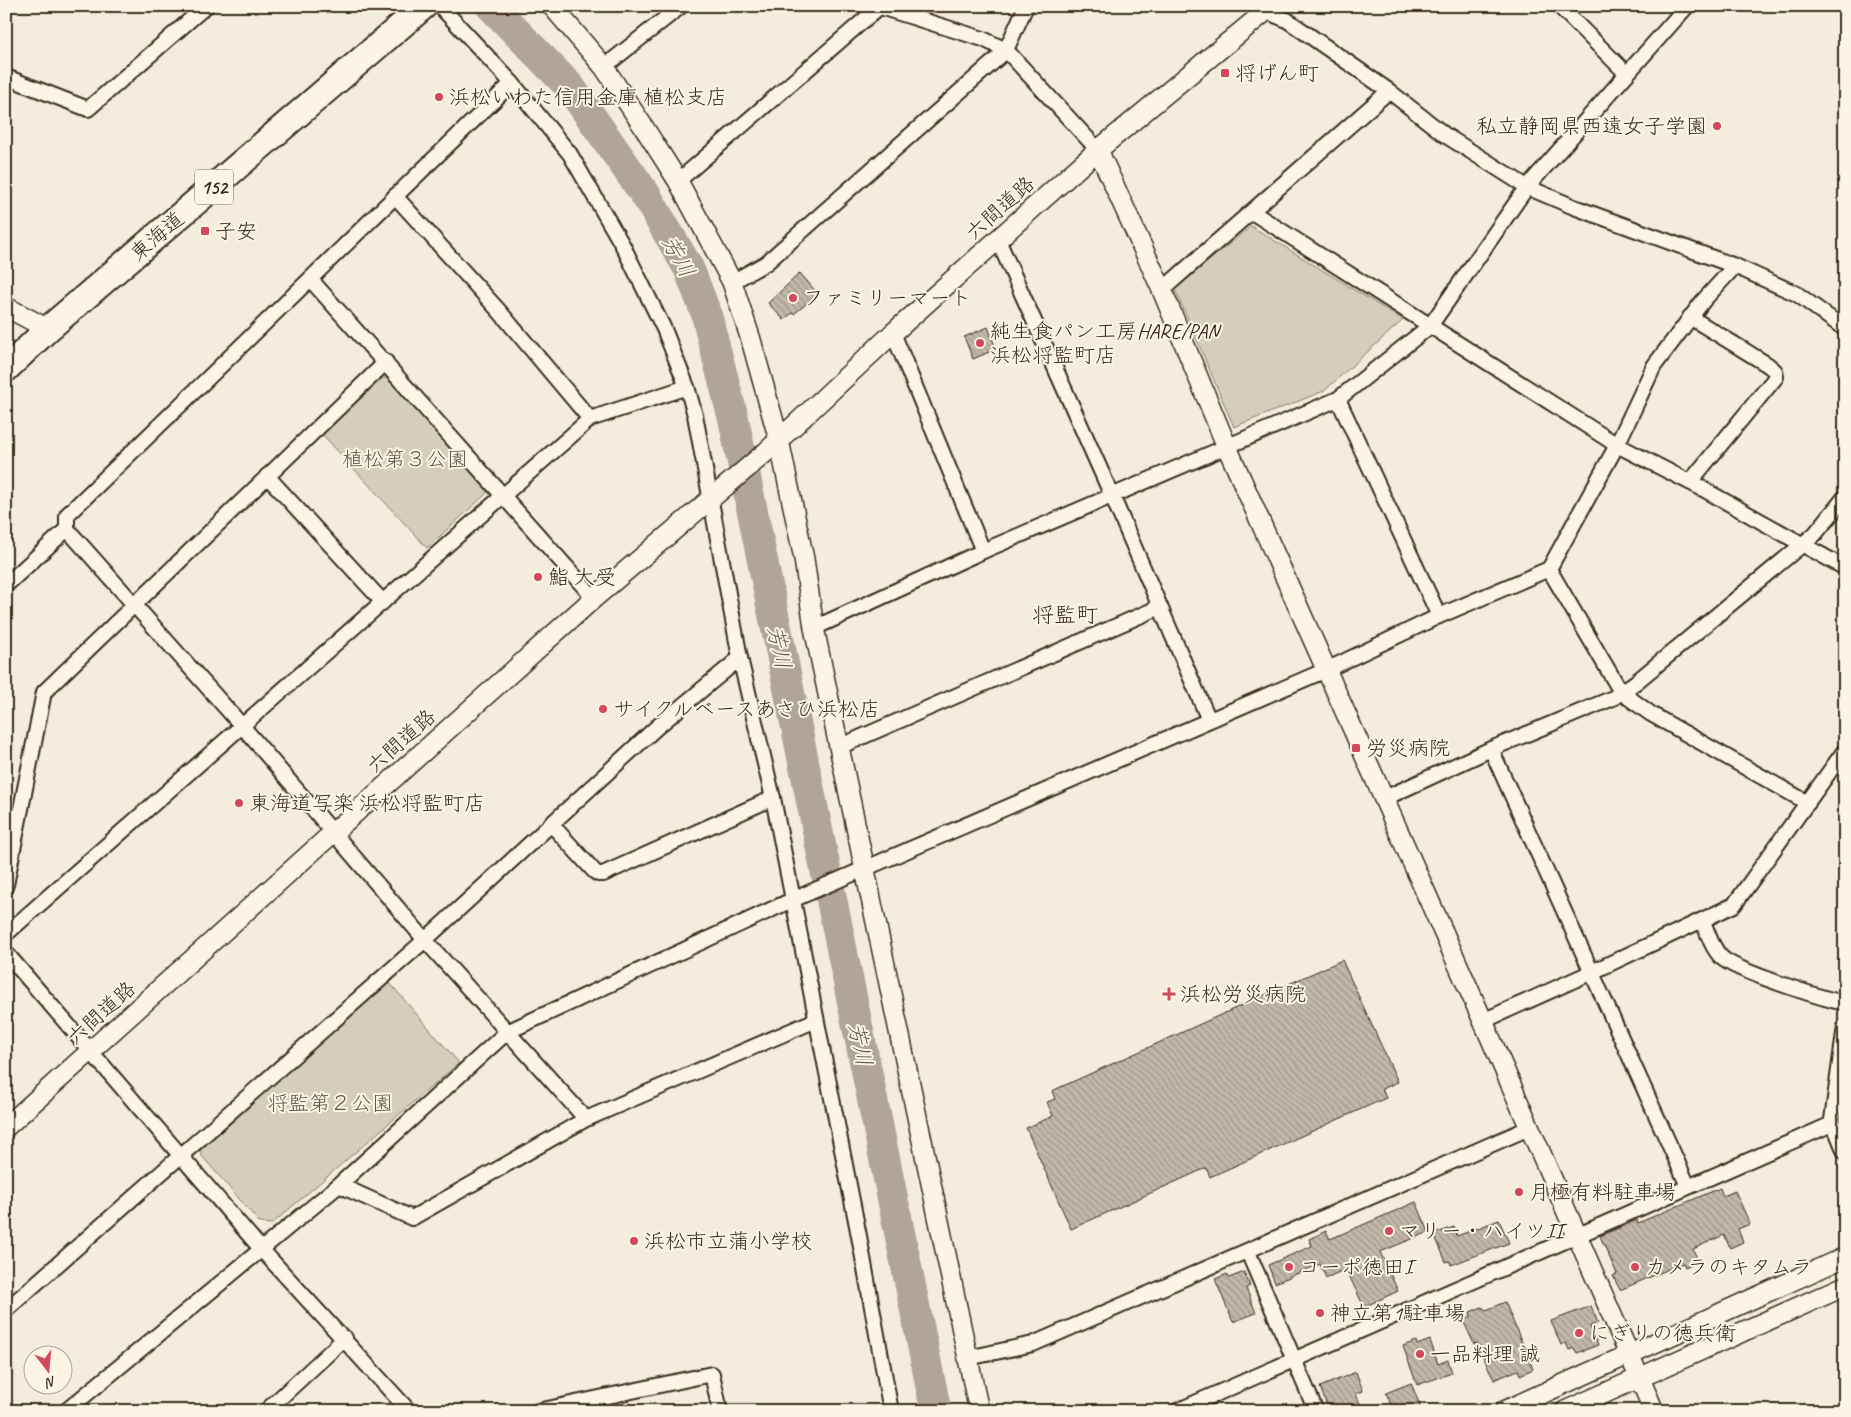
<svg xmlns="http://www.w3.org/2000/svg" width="1851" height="1417" font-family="Caveat,'Klee One',sans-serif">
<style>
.park{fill:#d6cdbd;stroke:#887c6e}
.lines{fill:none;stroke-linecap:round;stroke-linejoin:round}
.river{stroke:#b0a596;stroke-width:31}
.building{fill:url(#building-back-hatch);stroke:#3b2a1e}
.street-casing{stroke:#3b2a1e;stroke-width:18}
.secondary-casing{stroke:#3b2a1e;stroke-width:22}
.highway-casing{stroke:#3b2a1e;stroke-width:29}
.street{stroke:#fcf5e5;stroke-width:14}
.secondary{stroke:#fcf5e5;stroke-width:19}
.highway{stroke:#fcf5e5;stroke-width:25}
.poi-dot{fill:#d1495b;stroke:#fcf5e5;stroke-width:2}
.labels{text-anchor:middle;stroke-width:4;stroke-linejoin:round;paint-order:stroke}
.shield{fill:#fcf5e5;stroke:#75675a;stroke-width:1}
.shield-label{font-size:20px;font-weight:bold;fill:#3b2a1e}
.poi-label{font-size:21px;fill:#3b2a1e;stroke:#fcf5e5;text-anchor:start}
.street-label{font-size:21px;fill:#3b2a1e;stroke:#fcf5e5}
.park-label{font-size:21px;fill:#625346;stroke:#fcf5e5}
.water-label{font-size:22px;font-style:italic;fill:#645548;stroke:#fcf5e5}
.neighbourhood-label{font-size:22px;fill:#3b2a1e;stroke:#fcf5e5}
</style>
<defs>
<pattern id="building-back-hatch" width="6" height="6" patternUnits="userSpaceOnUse" patternTransform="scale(1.25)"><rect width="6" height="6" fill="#c3b9aa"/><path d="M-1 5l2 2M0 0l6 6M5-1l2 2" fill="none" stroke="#a0978a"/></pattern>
</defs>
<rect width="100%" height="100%" fill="#f4eddd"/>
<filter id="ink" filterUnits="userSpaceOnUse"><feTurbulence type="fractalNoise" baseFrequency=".02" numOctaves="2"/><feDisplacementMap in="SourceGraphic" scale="10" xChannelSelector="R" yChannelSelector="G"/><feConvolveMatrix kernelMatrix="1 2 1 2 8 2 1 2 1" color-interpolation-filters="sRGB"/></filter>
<g filter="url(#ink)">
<g class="park">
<polygon points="1251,226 1403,320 1324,391 1234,427 1175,289"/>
<polygon points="383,378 389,378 488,485 486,494 427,548 322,434"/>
<polygon points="388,981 459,1063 272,1224 260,1223 201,1155 201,1143"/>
</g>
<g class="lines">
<polyline class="river" points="491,6 570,87 647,197 689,269 706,313 734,421 936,1411"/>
</g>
<g class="building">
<polygon points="800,273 818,294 794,314 792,313 784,320 768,303"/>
<polygon points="988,327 996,349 973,359 964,337"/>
<polygon points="1342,960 1398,1082 1382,1089 1386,1098 1210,1177 1206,1168 1071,1229 1026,1128 1053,1116 1047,1102 1055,1099 1052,1091"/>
<polygon points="1720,1188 1723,1196 1735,1191 1750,1224 1738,1229 1743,1242 1730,1248 1724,1235 1693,1249 1698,1261 1685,1267 1683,1263 1620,1290 1613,1276 1617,1274 1600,1236 1637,1220 1638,1223"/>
<polygon points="1416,1202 1429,1232 1380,1252 1398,1291 1364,1307 1346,1269 1326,1278 1320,1264 1275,1283 1268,1265 1312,1246 1309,1239 1326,1231 1330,1239"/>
<polygon points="1499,1220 1509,1243 1451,1265 1450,1261 1446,1262 1434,1234 1454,1227 1457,1236"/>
<polygon points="1244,1272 1250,1286 1246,1288 1256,1313 1233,1322 1215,1279 1227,1274 1229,1278"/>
<polygon points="1505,1302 1533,1369 1520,1375 1518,1370 1494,1380 1477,1343 1474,1344 1463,1320 1471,1317 1470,1312 1482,1307 1486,1310"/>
<polygon points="1591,1306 1598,1323 1590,1326 1598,1345 1577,1353 1574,1348 1569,1350 1566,1343 1561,1345 1551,1321"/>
<polygon points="1430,1340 1438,1364 1448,1360 1452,1373 1417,1385 1403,1346 1416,1341 1417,1345"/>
<polygon points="1356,1372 1363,1391 1356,1394 1363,1411 1329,1411 1320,1387"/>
<polygon points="1411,1383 1422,1411 1394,1411 1386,1393"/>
</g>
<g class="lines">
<g class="street-casing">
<g id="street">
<polyline points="440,6 512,83 570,154 623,246 664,329 687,387 695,415 740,658 773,798 859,1236 891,1411"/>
<polyline points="877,6 983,39 1006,50 1098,150"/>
<polyline points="1253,6 1287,20 1389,91 1445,135 1527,187 1574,207 1735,266 1797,294 1845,329"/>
<polyline points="1559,6 1627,74"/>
<polyline points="604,67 681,6"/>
<polyline points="6,77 88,109 206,6"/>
<polyline points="678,181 878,8"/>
<polyline points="395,196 500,312 590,419"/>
<polyline points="1252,212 1617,445 1703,489 1845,568"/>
<polyline points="998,240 1113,498 1209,720"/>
<polyline points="1735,266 1703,301 1654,366 1617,445 1549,569 1621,692 1651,714 1808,803"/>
<polyline points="311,280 594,598"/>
<polyline points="732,282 766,263 999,57 1006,50 1026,6"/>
<polyline points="1162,290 1389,91"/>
<polyline points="893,333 983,551"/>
<polyline points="1338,399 1439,616"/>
<polyline points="267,476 383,602"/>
<polyline points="1690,482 1776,377 1775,371 1768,365 1690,317"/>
<polyline points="67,529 243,727 425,940 586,1119"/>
<polyline points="6,585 67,529 67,515 512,83"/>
<polyline points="814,628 983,551 1338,399 1430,326 1527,187 1687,6"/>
<polyline points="841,746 1160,607"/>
<polyline points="1491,749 1688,1186"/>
<polyline points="1383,799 1491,749 1613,698 1636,682 1815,534 1845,497"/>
<polyline points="551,824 594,871 598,874 603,874 773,798"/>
<polyline points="6,885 44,692 386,362"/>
<path d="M1703 921C1708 934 1712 948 1722 958 1737 971 1823 999 1845 1003"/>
<polyline points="6,934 590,419 687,387"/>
<polyline points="6,953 262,1250 409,1411"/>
<polyline points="1483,1021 1592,972 1734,905 1845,750"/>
<polyline points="1845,1026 1832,1120 1845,1152"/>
<polyline points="339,1185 412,1218 586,1119 816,1020"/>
<polyline points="1248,1252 1316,1411"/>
<polyline points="6,1310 425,940 657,727 740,658"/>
<polyline points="968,1358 1033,1344 1529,1128"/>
<polyline points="66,1411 339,1185 507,1032 792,900 1326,670 1439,616 1549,569"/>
<polyline points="266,1411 345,1338"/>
<polyline points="538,1411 712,1374 720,1411"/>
<polyline points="1177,1411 1832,1124"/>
</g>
</g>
<g class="secondary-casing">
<g id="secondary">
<polyline points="552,6 604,67 643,126 678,181 732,282 751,340 779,440 804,559 814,628 979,1411"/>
<polyline points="1098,150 1162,290 1227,447 1483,1021 1654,1411"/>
<polyline points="6,307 48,329"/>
<polyline points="6,1127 594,598 766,452 893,333 1098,150 1272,6"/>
<polyline points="1504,1411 1845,1257"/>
<polyline points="1565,1411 1845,1286"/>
</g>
</g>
<g class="highway-casing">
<polyline id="highway" points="6,369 48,329 424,6"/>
</g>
<use href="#street" class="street"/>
<use href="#secondary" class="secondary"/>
<use href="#highway" class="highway"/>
</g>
</g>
<g class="poi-dot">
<rect x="1220" y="68" width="10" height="10" rx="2.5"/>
<circle cx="439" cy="97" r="5"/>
<circle cx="1717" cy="126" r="5"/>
<rect x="200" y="226" width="10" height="10" rx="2.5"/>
<circle cx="793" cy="298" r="5"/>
<circle cx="980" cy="343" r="5"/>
<circle cx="538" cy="577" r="5"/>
<circle cx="603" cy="709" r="5"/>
<rect x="1351" y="743" width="10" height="10" rx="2.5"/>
<circle cx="239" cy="803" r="5"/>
<path d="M1166.5 986.5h5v5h5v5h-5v5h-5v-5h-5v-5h5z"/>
<circle cx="1519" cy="1192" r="5"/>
<circle cx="1389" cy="1231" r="5"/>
<circle cx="634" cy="1241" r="5"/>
<circle cx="1289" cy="1267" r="5"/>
<circle cx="1635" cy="1267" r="5"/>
<circle cx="1320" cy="1313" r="5"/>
<circle cx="1579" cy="1333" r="5"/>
<circle cx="1420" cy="1354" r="5"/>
</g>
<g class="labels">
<rect class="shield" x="195" y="169.5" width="38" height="35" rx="4"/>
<g class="shield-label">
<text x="214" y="194">152</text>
</g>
<g class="poi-label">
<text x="1235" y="80">将げん町</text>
<text x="449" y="104">浜松いわた信用金庫 植松支店</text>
<text x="1707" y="133" text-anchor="end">私立静岡県西遠女子学園</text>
<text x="215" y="238">子安</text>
<text x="803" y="305">ファミリーマート</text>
<text x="990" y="338">純生食パン工房HARE/PAN<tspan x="990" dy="24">浜松将監町店</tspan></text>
<text x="548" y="584">鮨 大受</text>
<text x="613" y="716">サイクルベースあさひ浜松店</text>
<text x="1366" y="755">労災病院</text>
<text x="249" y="810">東海道写楽 浜松将監町店</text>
<text x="1180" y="1001">浜松労災病院</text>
<text x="1529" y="1199">月極有料駐車場</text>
<text x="1399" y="1238">マリー・ハイツII</text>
<text x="644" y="1248">浜松市立蒲小学校</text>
<text x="1299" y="1274">コーポ徳田I</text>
<text x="1645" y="1274">カメラのキタムラ</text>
<text x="1330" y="1320">神立第1駐車場</text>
<text x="1589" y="1340">にぎりの徳兵衛</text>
<text x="1430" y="1361">一品料理 誠</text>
</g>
<g class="street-label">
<text transform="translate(1000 208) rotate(-42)" y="7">六間道路</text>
<text transform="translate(157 236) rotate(-41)" y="7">東海道</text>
<text transform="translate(401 741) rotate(-42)" y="7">六間道路</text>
<text transform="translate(101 1013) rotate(-42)" y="7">六間道路</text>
</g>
<g class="park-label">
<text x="405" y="466">植松第３公園</text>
<text x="330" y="1110">将監第２公園</text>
</g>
<g class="water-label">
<text transform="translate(679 256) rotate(61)" y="8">芳川</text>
<text transform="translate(780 647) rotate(78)" y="8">芳川</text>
<text transform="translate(861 1044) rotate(78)" y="8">芳川</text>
</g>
<g class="neighbourhood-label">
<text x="1065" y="622">将監町</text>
</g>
</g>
<rect width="1851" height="1417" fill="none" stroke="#fcf5e5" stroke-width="25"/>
<rect x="12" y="12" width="1826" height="1392" fill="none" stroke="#3b2a1e" stroke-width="2" filter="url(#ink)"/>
<g transform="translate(48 1370) rotate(164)"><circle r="24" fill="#fcf5e5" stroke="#afa495"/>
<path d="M0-4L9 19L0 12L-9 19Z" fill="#d1495b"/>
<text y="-8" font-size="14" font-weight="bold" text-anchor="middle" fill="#3b2a1e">N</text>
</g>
</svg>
